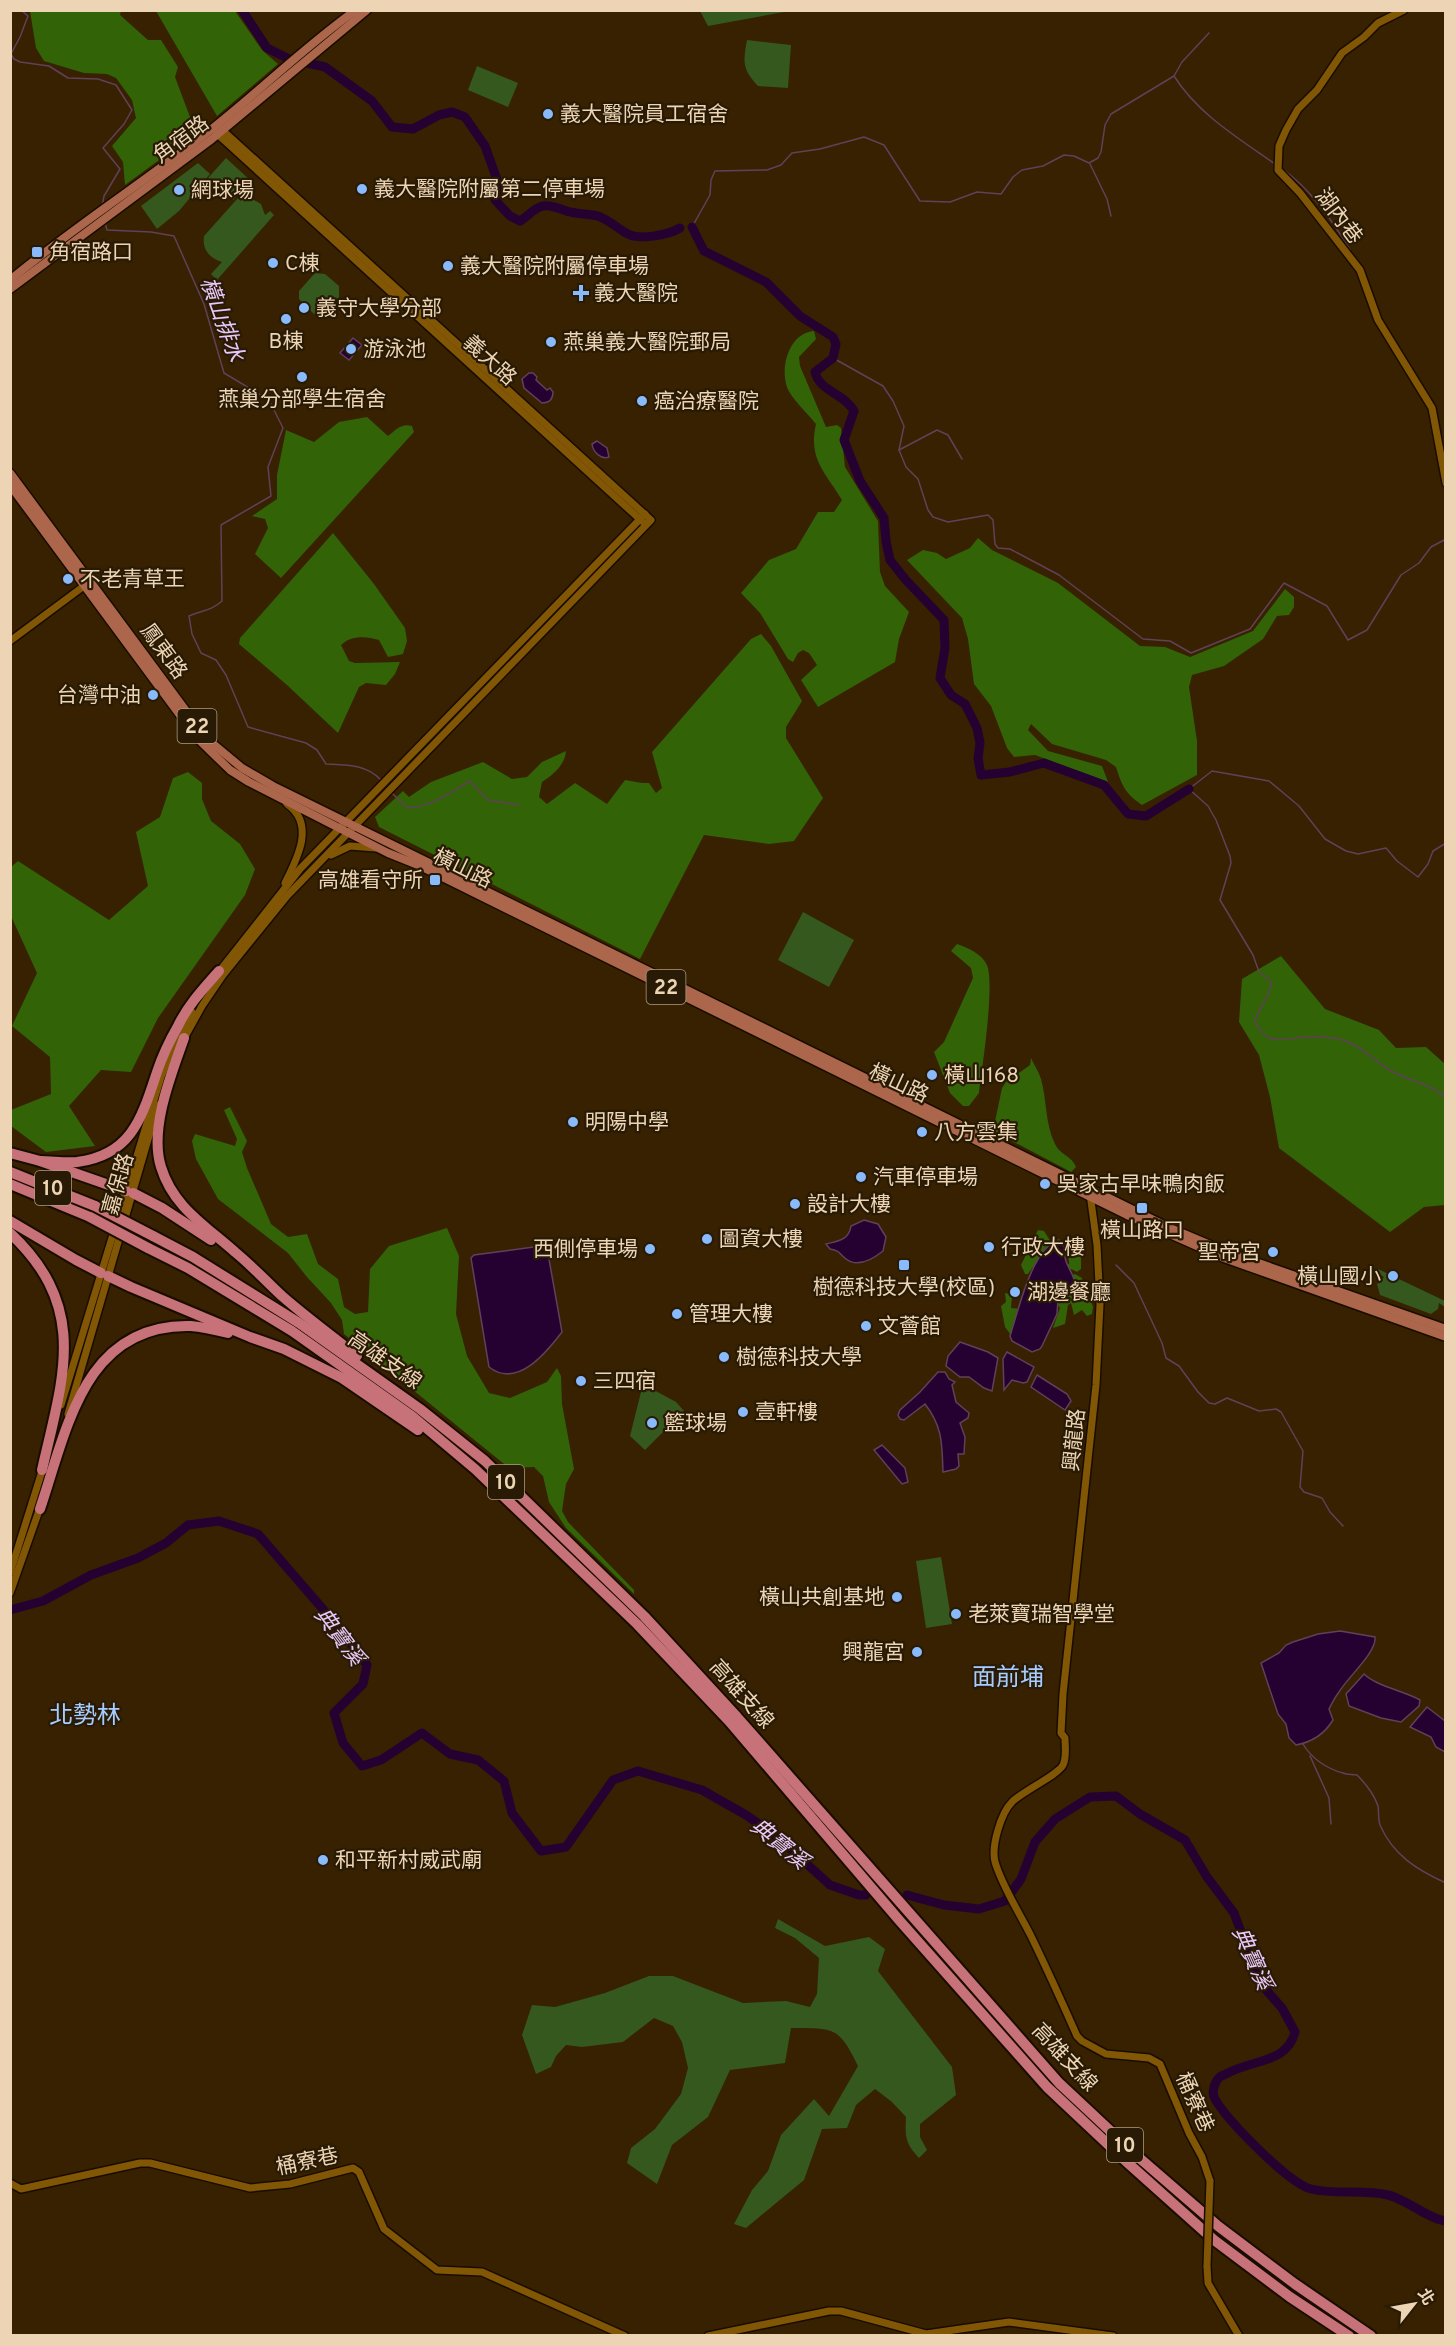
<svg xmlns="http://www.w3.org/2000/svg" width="1456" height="2346" font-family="Overpass,'Noto Sans TC',sans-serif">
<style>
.green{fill:#34581d}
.forest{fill:#326307}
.water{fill:#250132;stroke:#614059;stroke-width:1.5}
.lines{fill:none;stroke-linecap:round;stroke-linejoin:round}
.stream{stroke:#614059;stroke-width:1.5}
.river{stroke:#250132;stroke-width:9}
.minor-casing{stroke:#190c00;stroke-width:10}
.major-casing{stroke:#190c00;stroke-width:11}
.highway-casing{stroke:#190c00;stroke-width:14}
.minor{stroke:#815605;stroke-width:7}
.major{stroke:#ab664b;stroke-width:8}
.highway{stroke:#c77179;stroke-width:10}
.minor-bridge-casing{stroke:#190c00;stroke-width:10;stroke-linecap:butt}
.highway-bridge-casing{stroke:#190c00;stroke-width:14;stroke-linecap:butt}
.minor-bridge{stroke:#815605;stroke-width:7}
.highway-bridge{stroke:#c77179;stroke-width:10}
.poi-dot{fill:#88bafc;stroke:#281a05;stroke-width:2}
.labels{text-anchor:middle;stroke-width:4.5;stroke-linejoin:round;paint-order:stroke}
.shield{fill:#281a05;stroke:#b19c80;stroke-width:1.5}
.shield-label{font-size:20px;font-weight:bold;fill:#ecd4b4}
.poi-label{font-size:21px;fill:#ecd4b4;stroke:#281a05;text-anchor:start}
.street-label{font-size:21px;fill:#ecd4b4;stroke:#281a05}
.water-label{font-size:22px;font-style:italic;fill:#eac8f9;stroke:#281a05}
.quarter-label{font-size:24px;fill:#a7cdfe;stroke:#281a05}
</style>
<rect width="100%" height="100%" fill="#372100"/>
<g class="green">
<polygon points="700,11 790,11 708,26"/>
<path d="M747 40 791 45 788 88 758 86C742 69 743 62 747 40Z"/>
<polygon points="477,66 518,83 508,107 468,90"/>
<polygon points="226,158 250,180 233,200 208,178"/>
<polygon points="198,163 210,174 179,211 157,229 141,206"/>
<path d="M247 196 261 204 265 215 270 211 274 215 217 280 211 274 222 262C209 258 202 249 204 236L238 198Z"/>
<polygon points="315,273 325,274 339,286 339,297 324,314 314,314 299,299 299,291"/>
<polygon points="803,912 854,940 829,987 778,960"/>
<polygon points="1378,1269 1445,1301 1445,1307 1439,1303 1438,1309 1431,1314 1380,1295 1377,1284 1384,1277 1376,1273"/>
<polygon points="643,1384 676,1402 684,1411 645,1450 630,1436"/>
<polygon points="941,1557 952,1624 926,1628 916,1561"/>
<path d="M778 1919 825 1946 869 1937 885 1949 878 1971 952 2067 956 2095 920 2124V2137L927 2150 919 2158C905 2143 905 2137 906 2117L892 2102 875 2089 856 2105 847 2128 822 2129 804 2180 746 2228 734 2224 752 2190 768 2171 781 2135 814 2099 829 2116 858 2066C838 2025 834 2029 791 2028L785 2063 730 2070 708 2117 672 2145 657 2184 627 2163 631 2148 655 2129 681 2094 688 2068 682 2042 673 2026 654 2018 623 2042 582 2047 566 2045 556 2056 551 2067 536 2074 522 2035 532 2005 555 2007 605 1993 649 1976H673L743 2003 786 2001 810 2007 817 1994 819 1958 795 1938 775 1928Z"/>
</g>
<g class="forest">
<polygon points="30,11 121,11 120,15 148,40 161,40 178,67 175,77 196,133 125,185 123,162 112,146 136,118 132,100 116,78 107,74 84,73 44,61 36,48"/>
<polygon points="156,11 235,11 262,50 278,64 217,116"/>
<path d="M814 331 816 339 799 357 800 366 826 427 837 425 841 428 845 467 878 521 880 572 885 586 909 612 899 639 895 662 818 707 801 680 817 665 809 653 803 650 798 653 793 662 788 659 760 613 741 593 769 560 796 549 818 512H834L842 500C825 472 808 459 816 424 809 415 790 397 787 387 780 367 789 333 814 331Z"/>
<path d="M367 417 388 436C396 430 401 423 412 426L414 432 281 578 255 554 268 528 265 519 252 516 277 499V475L286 430 314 442 339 422Z"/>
<path d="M333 533 374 584 405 628 407 641 403 654 388 657 379 640C366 636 351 635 341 645L349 661 355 663 400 662 395 674 386 685 366 683 359 687 338 733 287 685 239 644 240 638Z"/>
<path d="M978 538 992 550 1058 583 1140 646 1165 647 1190 657 1253 631 1285 589 1294 597V607L1289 615 1277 616 1263 639 1224 666 1192 675 1189 687 1197 741V775L1142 805C1125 793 1122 786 1116 767L1106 760 1052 744 1031 724 1028 730 1048 751 1102 766 1108 782 1035 755 1014 757 1007 748 991 706 974 684 968 639 962 618 907 560 923 550 937 553 946 559 970 548Z"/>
<path d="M761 634 771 646 802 701 786 727V738L823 798 794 841 769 844 704 835 640 959 379 827 375 817 403 791 409 797 431 782 483 762 512 779 527 777 542 762 566 751C565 765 553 775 542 782L539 797 547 804 575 783 607 804 625 780 642 783H649L656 793 662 788 652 752 751 639Z"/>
<polygon points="188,772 202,783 202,799 211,821 240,844 255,869 245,895 158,1018 131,1072 101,1070 69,1106 95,1146 46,1152 11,1126 11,1110 51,1094 50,1057 12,1026 37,973 11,916 11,867 18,861 109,920 148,886 136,832 160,817 173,778"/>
<path d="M957 944C968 948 981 953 987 965 995 985 982 1068 979 1093L969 1106H963L950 1093 934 1052 944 1042 973 978 971 968 951 951Z"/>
<polygon points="1281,956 1325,1009 1379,1030 1396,1048 1426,1047 1445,1064 1445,1205 1424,1207 1390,1232 1279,1148 1270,1097 1259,1055 1239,1022 1242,979"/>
<path d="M1031 1058C1034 1065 1039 1072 1041 1079 1047 1100 1045 1124 1055 1144 1060 1155 1072 1156 1076 1167L1071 1172 993 1131 1002 1088 1006 1082 1030 1065Z"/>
<polygon points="230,1107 247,1141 242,1152 247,1168 271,1224 288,1237 307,1234 318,1264 338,1279 344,1307 355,1314 368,1312 370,1269 389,1246 447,1228 459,1256 456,1314 467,1356 489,1393 510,1398 547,1382 557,1368 561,1376 562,1404 574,1469 566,1484 562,1511 568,1522 634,1590 634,1594 566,1528 549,1502 543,1476 534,1467 509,1468 344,1334 342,1320 331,1303 307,1277 288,1253 218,1199 196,1159 192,1141 195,1134 235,1146 237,1139 224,1110"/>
<polygon points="1038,1230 1044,1231 1051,1242 1028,1274 1025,1274 1021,1265"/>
<polygon points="1075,1247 1081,1254 1081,1269 1077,1272 1071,1269 1069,1271 1064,1266 1069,1264 1068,1251"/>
<polygon points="1075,1274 1082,1278 1085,1299 1087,1302 1091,1301 1093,1307 1092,1314 1087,1316 1082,1310 1074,1315 1071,1303 1068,1305 1065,1324 1053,1328 1060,1308 1058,1305 1060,1295 1072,1288 1072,1275"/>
<polygon points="1005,1293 1012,1295 1011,1308 1020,1309 1013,1338 1005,1327 1001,1306 1006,1302"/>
</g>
<g class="water">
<polygon points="353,338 362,345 349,360 340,353"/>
<path d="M529 373H533L537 377 536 380 547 390 550 388 553 392C553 399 549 403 542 403L524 388 522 379Z"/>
<path d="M597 441 607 448 609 457C601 460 593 452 592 444Z"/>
<path d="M864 1220 878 1224 886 1237 883 1251C873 1259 858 1268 846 1259 838 1253 841 1251 830 1249L826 1244C838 1241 849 1240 851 1226Z"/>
<path d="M1059 1240 1066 1249C1061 1263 1075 1272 1075 1285L1058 1299 1057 1314 1042 1346 1040 1349 1032 1352 1012 1341 1010 1336C1018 1312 1032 1247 1059 1240Z"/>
<path d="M541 1246 547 1248 562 1332C546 1353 517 1389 489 1367L471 1258 474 1255Z"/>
<polygon points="960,1342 988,1352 998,1358 992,1391 984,1388 969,1377 960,1377 946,1366 948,1356"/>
<polygon points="1007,1352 1034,1367 1027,1382 1023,1383 1012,1380 1004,1390 1003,1359"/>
<path d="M938 1372H945L949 1379 955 1382 952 1385 956 1402 969 1413 968 1418 960 1423 965 1437 964 1454H958L959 1466 956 1469 943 1472C942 1445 943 1427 925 1404L904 1420 900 1419 898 1415 900 1410 920 1392Z"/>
<polygon points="1037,1375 1067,1394 1071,1401 1065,1410 1031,1387"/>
<polygon points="882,1445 905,1468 908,1482 902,1484 874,1450"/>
<path d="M1340 1631 1375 1637C1377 1652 1347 1678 1339 1692 1335 1697 1332 1703 1329 1709L1333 1720C1324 1735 1312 1742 1296 1745L1289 1738 1286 1724 1278 1714 1261 1663 1279 1653 1286 1645 1293 1642 1318 1634Z"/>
<path d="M1364 1674C1376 1686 1404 1691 1420 1700L1419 1706 1401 1722 1381 1718 1349 1706 1346 1694Z"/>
<polygon points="1427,1707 1445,1721 1445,1752 1436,1747 1431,1737 1410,1727"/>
</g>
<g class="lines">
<g class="stream">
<polyline points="21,10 28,16 20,37 11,54 14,59 20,62 49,66 68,78 98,79 116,85 132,110 124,124 103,148 120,169 104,196 102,207"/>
<path d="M1174 76C1198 114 1238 138 1275 164"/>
<polyline points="1090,164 1107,199 1111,216"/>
<path d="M1281 168C1310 188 1332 220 1350 250"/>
<path d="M105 223 107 230 151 232 174 236 204 304 224 373 269 400 283 428 268 467 271 496 221 525 222 601C211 611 202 610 189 616L192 634 201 653 216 660 226 675 248 727 306 743 317 750 326 764C346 765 366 764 381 780"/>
<polyline points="692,227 710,195 711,180 715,171 767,170 781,165 792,153 820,149 864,137 884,145 920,201 950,202 977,192 1001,194 1013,177 1022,170 1043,166 1064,155 1074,156 1089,163 1098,158 1101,152 1105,125 1111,114 1174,76 1182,62 1209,33"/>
<polyline points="833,358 883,386 893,401 904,426 899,450 906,467 918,479 928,510 933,517 948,522 988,515 993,520 995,544 998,548 1010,549 1059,575 1143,639 1170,641 1191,653 1250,629 1284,583 1327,606 1348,640 1367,630 1401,575 1419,563 1431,547 1446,539"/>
<polyline points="899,450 937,430 948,435 962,459"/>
<path d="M392 793 407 808C430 807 450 793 470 781L488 800 519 805"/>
<path d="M1446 843 1433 851 1428 864 1418 877 1397 861 1386 848 1358 854 1346 851 1325 839 1299 806 1269 781 1212 771 1189 789 1208 806 1216 820 1230 856 1231 863 1220 900 1253 955 1259 972 1271 981C1271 997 1259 1006 1255 1021 1265 1043 1276 1041 1296 1038 1308 1036 1321 1036 1333 1038 1357 1041 1369 1057 1388 1069 1407 1081 1429 1082 1446 1098"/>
<polyline points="1116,1265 1134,1283 1162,1343 1166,1358 1179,1366 1198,1392 1209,1403 1215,1404 1227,1398 1259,1411 1276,1409 1281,1412 1303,1451 1300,1487 1304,1492 1322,1498 1330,1512 1343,1526"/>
<path d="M1303 1744C1311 1758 1327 1769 1343 1773 1347 1775 1352 1774 1357 1775 1366 1784 1374 1794 1378 1806 1379 1812 1378 1819 1380 1825 1393 1855 1417 1870 1446 1883"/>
<polyline points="1310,1756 1329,1798 1331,1824"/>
<polyline points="899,1895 907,1895"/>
</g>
<g class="river">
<path d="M242 10 267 48 289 59 325 67 372 101 392 127 413 129 439 115 452 112 465 117 485 146 499 185 495 200 510 216 520 221C527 217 535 207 543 206 552 204 562 210 570 212 579 214 589 214 598 216 609 220 617 228 626 233 638 241 668 235 680 228"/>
<path d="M692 227 704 251 766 282 800 316 833 337 836 344 833 358 815 372C820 392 844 393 854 411L844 440 860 481 884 518 886 541 890 560 905 579 944 620 945 648 940 678 951 695 965 704 977 728 980 743 978 758 981 775 1010 772 1044 763 1104 785 1128 814 1146 816 1189 789"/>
<polyline points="10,1610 43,1601 91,1575 138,1558 166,1543 188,1525 219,1521 258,1534 322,1608 367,1665 363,1684 334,1713 343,1743 362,1766 381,1760 422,1733 450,1754 478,1760 504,1781 512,1813 541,1851 566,1847 613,1780 638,1771 702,1790 746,1815 776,1836 830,1885 859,1895 866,1895"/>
<path d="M907 1895 944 1905 979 1909 1005 1901 1021 1879 1035 1842 1055 1819 1090 1797 1116 1796 1140 1814 1185 1840 1207 1877 1234 1913 1260 1983 1282 2008 1295 2032C1287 2064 1252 2059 1226 2074 1221 2076 1218 2077 1216 2082 1213 2088 1212 2094 1215 2099 1227 2120 1288 2183 1311 2189 1335 2195 1363 2189 1388 2195 1406 2199 1430 2220 1446 2221"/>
</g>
<g class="minor-casing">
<g id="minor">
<polyline points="1404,10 1378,23 1364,37 1342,53 1317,90 1298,109 1286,130 1279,146 1278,170 1300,193 1360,270 1378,320 1432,408 1446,483"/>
<polyline points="217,131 217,134 226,142 644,523"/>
<polyline points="10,641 88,583"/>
<polyline points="331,855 350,846 375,848"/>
<path d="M285 883C297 859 316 824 287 804"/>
<polyline points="218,973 300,869 645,514"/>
<polyline points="182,1042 202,1006 223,975 287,896 651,520 219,127"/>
<path d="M1090 1194 1097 1245 1100 1304 1096 1385 1063 1694 1061 1733 1065 1738C1065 1746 1067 1757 1063 1765 1058 1775 1023 1791 1012 1802 1001 1813 991 1846 995 1862 1003 1888 1019 1912 1031 1936 1047 1969 1062 2002 1077 2036L1082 2041 1106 2054 1149 2058 1160 2064 1189 2133 1202 2157 1210 2181"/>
<polyline points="61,1405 161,1077 173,1047 192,1012"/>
<polyline points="68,1414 158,1105"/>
<polyline points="10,1573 43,1468"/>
<polyline points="10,1593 41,1505"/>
<polyline points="10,2183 21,2189 140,2163 150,2163 250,2188 290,2184 353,2168 359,2172 384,2229 437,2270 482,2272 625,2336"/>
<polyline points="1207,2266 1208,2283 1239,2336"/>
<polyline points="708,2336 829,2311 841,2311 926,2334 1009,2322 1113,2336"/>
</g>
</g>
<g class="major-casing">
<g id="major">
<path d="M10 280C74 227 143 183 208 132 258 93 304 47 356 10"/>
<polyline points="10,289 212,139 367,10"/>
<polyline points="10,473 206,738 242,768 273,786 1170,1228 1227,1252 1446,1329"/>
<polyline points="10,485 197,738 230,770 249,782 388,853 418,865 1127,1215 1224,1258 1446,1337"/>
</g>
</g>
<g class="highway-casing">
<g id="highway">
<path d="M184 1038C171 1075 149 1129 161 1167 173 1207 206 1226 235 1252 252 1266 266 1281 282 1296 306 1317 332 1336 357 1356"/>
<polyline points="10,1153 40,1161 126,1191"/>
<path d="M40 1161C52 1161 65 1163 77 1162 132 1155 142 1117 157 1072 162 1057 170 1040 178 1026 188 1005 204 988 219 971"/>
<polyline points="10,1172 95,1206"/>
<polyline points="10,1184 90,1217"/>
<polyline points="133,1193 162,1208 211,1240"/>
<polyline points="10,1221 76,1260 101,1273"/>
<path d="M10 1233C90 1308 63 1377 42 1470"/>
<polyline points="153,1236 193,1257 299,1323 420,1409 485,1461 644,1616 737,1717 1059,2083 1136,2155 1218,2226 1295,2284 1371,2336"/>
<polyline points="148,1248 188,1268 292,1331 412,1416 475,1469 637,1624 729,1721 899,1920 1047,2087 1129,2164 1214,2240 1290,2297 1349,2336"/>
<polyline points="108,1276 131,1287 250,1337 284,1349 342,1378 418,1430"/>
<path d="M40 1509C67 1429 84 1323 191 1326 203 1327 216 1330 228 1333"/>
</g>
</g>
<use href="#minor" class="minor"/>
<use href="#major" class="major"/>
<use href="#highway" class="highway"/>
<g class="minor-bridge-casing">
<polyline id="minor-bridge" points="1207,2266 1210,2181"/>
</g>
<g class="highway-bridge-casing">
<g id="highway-bridge">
<polyline points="95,1206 153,1236"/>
<polyline points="90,1217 148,1248"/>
</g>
</g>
<use href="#minor-bridge" class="minor-bridge"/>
<use href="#highway-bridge" class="highway-bridge"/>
</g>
<g class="poi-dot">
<circle cx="548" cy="114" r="6"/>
<circle cx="362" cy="189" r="6"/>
<circle cx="179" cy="190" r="6"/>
<rect x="31" y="246" width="12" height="12" rx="3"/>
<circle cx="273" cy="263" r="6"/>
<circle cx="448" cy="266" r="6"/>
<path d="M578 284h6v6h6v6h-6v6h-6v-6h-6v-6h6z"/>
<circle cx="304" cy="308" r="6"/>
<circle cx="286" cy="319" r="6"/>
<circle cx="551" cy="342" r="6"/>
<circle cx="351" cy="349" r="6"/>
<circle cx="302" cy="377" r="6"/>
<circle cx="642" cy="401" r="6"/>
<circle cx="68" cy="579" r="6"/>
<circle cx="153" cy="695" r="6"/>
<rect x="429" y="874" width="12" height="12" rx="3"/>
<circle cx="932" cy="1075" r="6"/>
<circle cx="573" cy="1122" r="6"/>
<circle cx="922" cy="1132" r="6"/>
<circle cx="861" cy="1177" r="6"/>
<circle cx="1045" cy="1184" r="6"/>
<circle cx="795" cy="1204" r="6"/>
<rect x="1136" y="1202" width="12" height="12" rx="3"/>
<circle cx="707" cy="1239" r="6"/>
<circle cx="989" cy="1247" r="6"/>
<circle cx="650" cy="1249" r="6"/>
<circle cx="1273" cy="1252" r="6"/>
<rect x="898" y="1259" width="12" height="12" rx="3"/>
<circle cx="1393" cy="1276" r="6"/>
<circle cx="1015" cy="1292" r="6"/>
<circle cx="677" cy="1314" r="6"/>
<circle cx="866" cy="1326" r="6"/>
<circle cx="724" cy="1357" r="6"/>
<circle cx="581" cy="1381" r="6"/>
<circle cx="743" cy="1412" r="6"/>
<circle cx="652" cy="1423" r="6"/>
<circle cx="897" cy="1597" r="6"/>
<circle cx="956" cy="1614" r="6"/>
<circle cx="917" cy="1652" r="6"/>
<circle cx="323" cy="1860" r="6"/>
</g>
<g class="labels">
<g class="shield">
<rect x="177.5" y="709" width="39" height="34" rx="4.5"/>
<rect x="646.5" y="970" width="39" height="34" rx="4.5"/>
<rect x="35" y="1171" width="36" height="34" rx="4.5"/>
<rect x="488" y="1465" width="36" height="34" rx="4.5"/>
<rect x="1107" y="2128" width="36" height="34" rx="4.5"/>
</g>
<g class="shield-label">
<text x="197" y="733">22</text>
<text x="666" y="994">22</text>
<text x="53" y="1195">10</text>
<text x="506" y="1489">10</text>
<text x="1125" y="2152">10</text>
</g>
<g class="poi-label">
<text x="560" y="121">義大醫院員工宿舍</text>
<text x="374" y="196">義大醫院附屬第二停車場</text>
<text x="191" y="197">網球場</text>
<text x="49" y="259">角宿路口</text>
<text x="285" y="270">C棟</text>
<text x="460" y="273">義大醫院附屬停車場</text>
<text x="594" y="300">義大醫院</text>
<text x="316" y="315">義守大學分部</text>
<text x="286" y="348" text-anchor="middle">B棟</text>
<text x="563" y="349">燕巢義大醫院郵局</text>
<text x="363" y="356">游泳池</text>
<text x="302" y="406" text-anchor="middle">燕巢分部學生宿舍</text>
<text x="654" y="408">癌治療醫院</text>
<text x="80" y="586">不老青草王</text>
<text x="141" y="702" text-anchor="end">台灣中油</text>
<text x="423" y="887" text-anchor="end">高雄看守所</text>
<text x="944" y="1082">橫山168</text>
<text x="585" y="1129">明陽中學</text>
<text x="934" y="1139">八方雲集</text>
<text x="873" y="1184">汽車停車場</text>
<text x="1057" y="1191">吳家古早味鴨肉飯</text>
<text x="807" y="1211">設計大樓</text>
<text x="1142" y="1237" text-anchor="middle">橫山路口</text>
<text x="719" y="1246">圖資大樓</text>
<text x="1001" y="1254">行政大樓</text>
<text x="638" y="1256" text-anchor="end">西側停車場</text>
<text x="1261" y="1259" text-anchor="end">聖帝宮</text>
<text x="1381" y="1283" text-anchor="end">橫山國小</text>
<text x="904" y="1294" text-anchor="middle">樹德科技大學(校區)</text>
<text x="1027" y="1299">湖邊餐廳</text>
<text x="689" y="1321">管理大樓</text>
<text x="878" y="1333">文薈館</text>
<text x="736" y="1364">樹德科技大學</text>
<text x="593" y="1388">三四宿</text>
<text x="755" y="1419">壹軒樓</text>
<text x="664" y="1430">籃球場</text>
<text x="885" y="1604" text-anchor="end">橫山共創基地</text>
<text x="968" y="1621">老萊寶瑞智學堂</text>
<text x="905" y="1659" text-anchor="end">興龍宮</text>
<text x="335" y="1867">和平新村威武廟</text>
</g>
<g class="street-label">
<text transform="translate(181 139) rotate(-37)" y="7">角宿路</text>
<text transform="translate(1339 216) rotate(53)" y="7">湖內巷</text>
<text transform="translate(490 360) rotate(42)" y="7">義大路</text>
<text transform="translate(164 651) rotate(54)" y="7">鳳東路</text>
<text transform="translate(463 868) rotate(26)" y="7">橫山路</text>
<text transform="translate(899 1083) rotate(25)" y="7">橫山路</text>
<text transform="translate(118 1184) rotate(-74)" y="7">嘉保路</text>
<text transform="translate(385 1360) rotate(35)" y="7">高雄支線</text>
<text transform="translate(1074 1440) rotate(-84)" y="7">興龍路</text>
<text transform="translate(742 1694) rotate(48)" y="7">高雄支線</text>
<text transform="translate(1065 2057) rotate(47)" y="7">高雄支線</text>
<text transform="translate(1195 2102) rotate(66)" y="7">桶寮巷</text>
<text transform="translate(307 2161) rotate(-12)" y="7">桶寮巷</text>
</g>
<g class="water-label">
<text transform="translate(223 319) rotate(70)" y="8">橫山排水</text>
<text transform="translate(340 1636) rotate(53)" y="8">典寶溪</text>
<text transform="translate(780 1843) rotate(39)" y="8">典寶溪</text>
<text transform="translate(1253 1958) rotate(66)" y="8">典寶溪</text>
</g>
<g class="quarter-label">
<text x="1008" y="1685">面前埔</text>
<text x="85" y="1723">北勢林</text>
</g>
</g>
<rect width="1456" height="2346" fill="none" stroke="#ecd4b4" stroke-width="24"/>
<g transform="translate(1414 2304) rotate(59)" stroke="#281a05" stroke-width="4.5" paint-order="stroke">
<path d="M0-4.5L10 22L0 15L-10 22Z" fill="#ecd4b4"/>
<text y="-9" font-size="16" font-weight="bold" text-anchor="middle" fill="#ecd4b4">北</text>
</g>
</svg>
